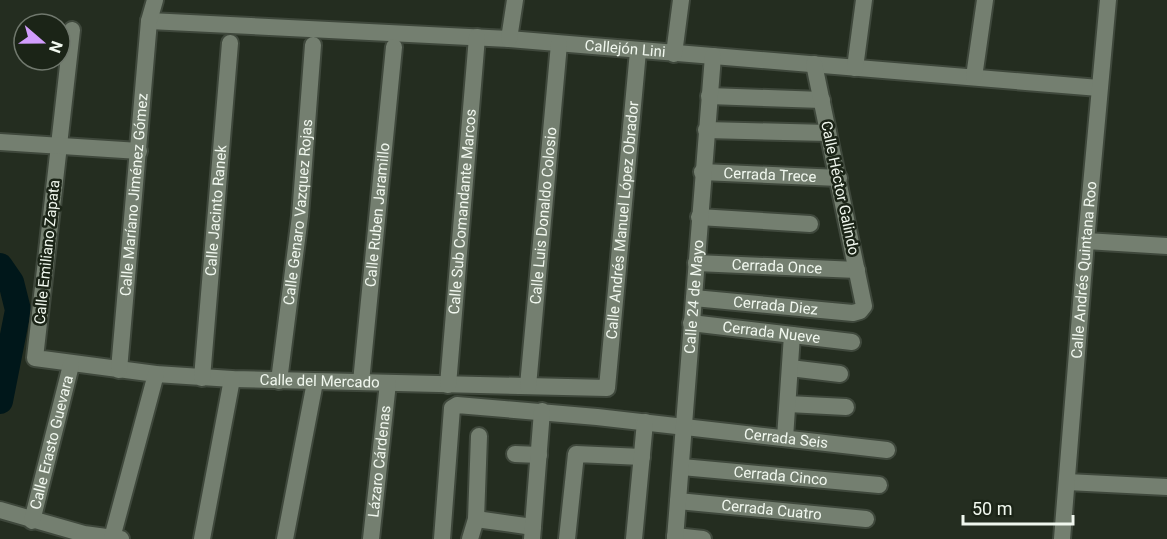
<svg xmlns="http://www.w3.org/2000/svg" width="1167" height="539" font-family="Roboto,sans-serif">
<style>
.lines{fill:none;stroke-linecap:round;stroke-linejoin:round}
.river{stroke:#00171a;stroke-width:26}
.minor-casing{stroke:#3f483c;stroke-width:20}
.minor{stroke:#747f70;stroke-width:16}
.labels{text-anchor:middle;stroke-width:5;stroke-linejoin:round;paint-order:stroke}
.street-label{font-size:15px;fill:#f0f7ee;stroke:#1b2417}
</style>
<rect width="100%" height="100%" fill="#242d20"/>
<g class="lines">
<polyline class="river" points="0,266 11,282 18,310 0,401"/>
<g class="minor-casing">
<g id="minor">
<path id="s1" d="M149 21 509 39 1099 88"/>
<path id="s2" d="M72 30 35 358 156 374 232 379 607 388 638 51"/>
<polyline points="509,39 515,0"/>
<polyline points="674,54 681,0"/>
<polyline points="855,68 864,0"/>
<polyline points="974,77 985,0"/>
<polyline points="709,96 822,100"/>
<polyline points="706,130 828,133"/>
<polyline points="0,142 139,151"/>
<path id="s3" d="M702 172 839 178"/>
<polyline points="699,217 810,224"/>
<polyline points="1086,241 1167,246"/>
<path id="s4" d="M696 263 857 270"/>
<path id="s5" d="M694 298 853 313 860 311 864 306 814 64"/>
<path id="s6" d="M691 323 852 342"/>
<polyline points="790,368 840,374"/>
<path id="s7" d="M119 370 149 21 155 0"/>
<path id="s8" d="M202 378 230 43"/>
<path id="s9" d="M279 381 300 216 313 45"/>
<path id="s10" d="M361 382 394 47"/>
<path id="s11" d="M448 385 477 37"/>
<path id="s12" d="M528 386 559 44"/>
<polyline points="788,404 846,407"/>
<polyline points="785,438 792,335"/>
<polyline points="515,454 539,455"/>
<path id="s13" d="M682 467 879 485"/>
<polyline points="1067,482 1167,487"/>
<path id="s14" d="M678 501 866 519"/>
<polyline points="0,510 84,534 121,539"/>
<polyline points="476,519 533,527"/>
<path id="s15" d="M32 521 71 365"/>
<polyline points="675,536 703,539"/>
<polyline points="112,538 156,374"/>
<polyline points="202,539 232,379"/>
<polyline points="285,539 315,382"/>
<path id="s16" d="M371 539 388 383"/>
<path id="s17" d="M442 539 452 408 457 405 597 417 887 450"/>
<polyline points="470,539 476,519 479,436"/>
<polyline points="532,539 542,411"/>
<polyline points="567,539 576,454 642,457"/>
<polyline points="634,539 645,422"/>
<path id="s18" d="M675 539 713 56"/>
<path id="s19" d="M1062 539 1086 241 1108 0"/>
</g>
</g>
<use href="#minor" class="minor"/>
</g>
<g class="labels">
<g class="street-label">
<text dy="5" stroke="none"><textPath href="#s1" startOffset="477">Callejón Lini</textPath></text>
<text dy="5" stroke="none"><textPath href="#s3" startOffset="68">Cerrada Trece</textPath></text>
<text transform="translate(840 188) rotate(78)" y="5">Calle Héctor Galindo</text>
<text dy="5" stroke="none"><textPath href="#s7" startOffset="176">Calle Maríano Jiménez Gómez</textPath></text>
<text dy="5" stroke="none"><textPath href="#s8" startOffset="168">Calle Jacinto Ranek</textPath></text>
<text dy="5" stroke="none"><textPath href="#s11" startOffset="174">Calle Sub Comandante Marcos</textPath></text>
<text dy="5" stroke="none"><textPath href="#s9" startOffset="170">Calle Genaro Vazquez Rojas</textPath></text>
<text dy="5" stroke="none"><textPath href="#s10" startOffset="168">Calle Ruben Jaramillo</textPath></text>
<text dy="5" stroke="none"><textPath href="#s12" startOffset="171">Calle Luis Donaldo Colosio</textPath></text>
<text dy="5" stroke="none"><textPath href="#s2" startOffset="1072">Calle Andrés Manuel López Obrador</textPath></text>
<text transform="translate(47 252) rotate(-84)" y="5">Calle Emiliano Zapata</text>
<text dy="5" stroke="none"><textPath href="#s4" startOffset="81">Cerrada Once</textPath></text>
<text dy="5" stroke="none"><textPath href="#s19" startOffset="270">Calle Andrés Quintana Roo</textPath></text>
<text dy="5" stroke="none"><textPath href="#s18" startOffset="243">Calle 24 de Mayo</textPath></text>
<text dy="5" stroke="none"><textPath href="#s5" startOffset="82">Cerrada Diez</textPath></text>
<text dy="5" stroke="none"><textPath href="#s6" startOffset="81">Cerrada Nueve</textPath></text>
<text dy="5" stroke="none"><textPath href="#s2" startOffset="616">Calle del Mercado</textPath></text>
<text dy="5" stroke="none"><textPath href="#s17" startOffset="468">Cerrada Seis</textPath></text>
<text dy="5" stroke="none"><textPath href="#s15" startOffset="81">Calle Erasto Guevara</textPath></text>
<text dy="5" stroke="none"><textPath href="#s16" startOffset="78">Lázaro Cárdenas</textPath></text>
<text dy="5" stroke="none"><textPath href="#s13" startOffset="99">Cerrada Cinco</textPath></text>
<text dy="5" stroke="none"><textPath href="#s14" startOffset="94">Cerrada Cuatro</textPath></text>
</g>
</g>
<g transform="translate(42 42) rotate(110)"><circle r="28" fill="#1b2417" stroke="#70786d" stroke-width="1.5"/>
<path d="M0-4.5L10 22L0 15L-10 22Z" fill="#d29dfd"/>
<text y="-9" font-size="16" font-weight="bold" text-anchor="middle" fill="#f0f7ee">N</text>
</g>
<path d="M963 515v9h110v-9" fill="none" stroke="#f0f7ee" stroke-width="3"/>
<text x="972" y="515" font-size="18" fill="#f0f7ee" stroke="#1b2417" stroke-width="4.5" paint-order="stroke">50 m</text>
</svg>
